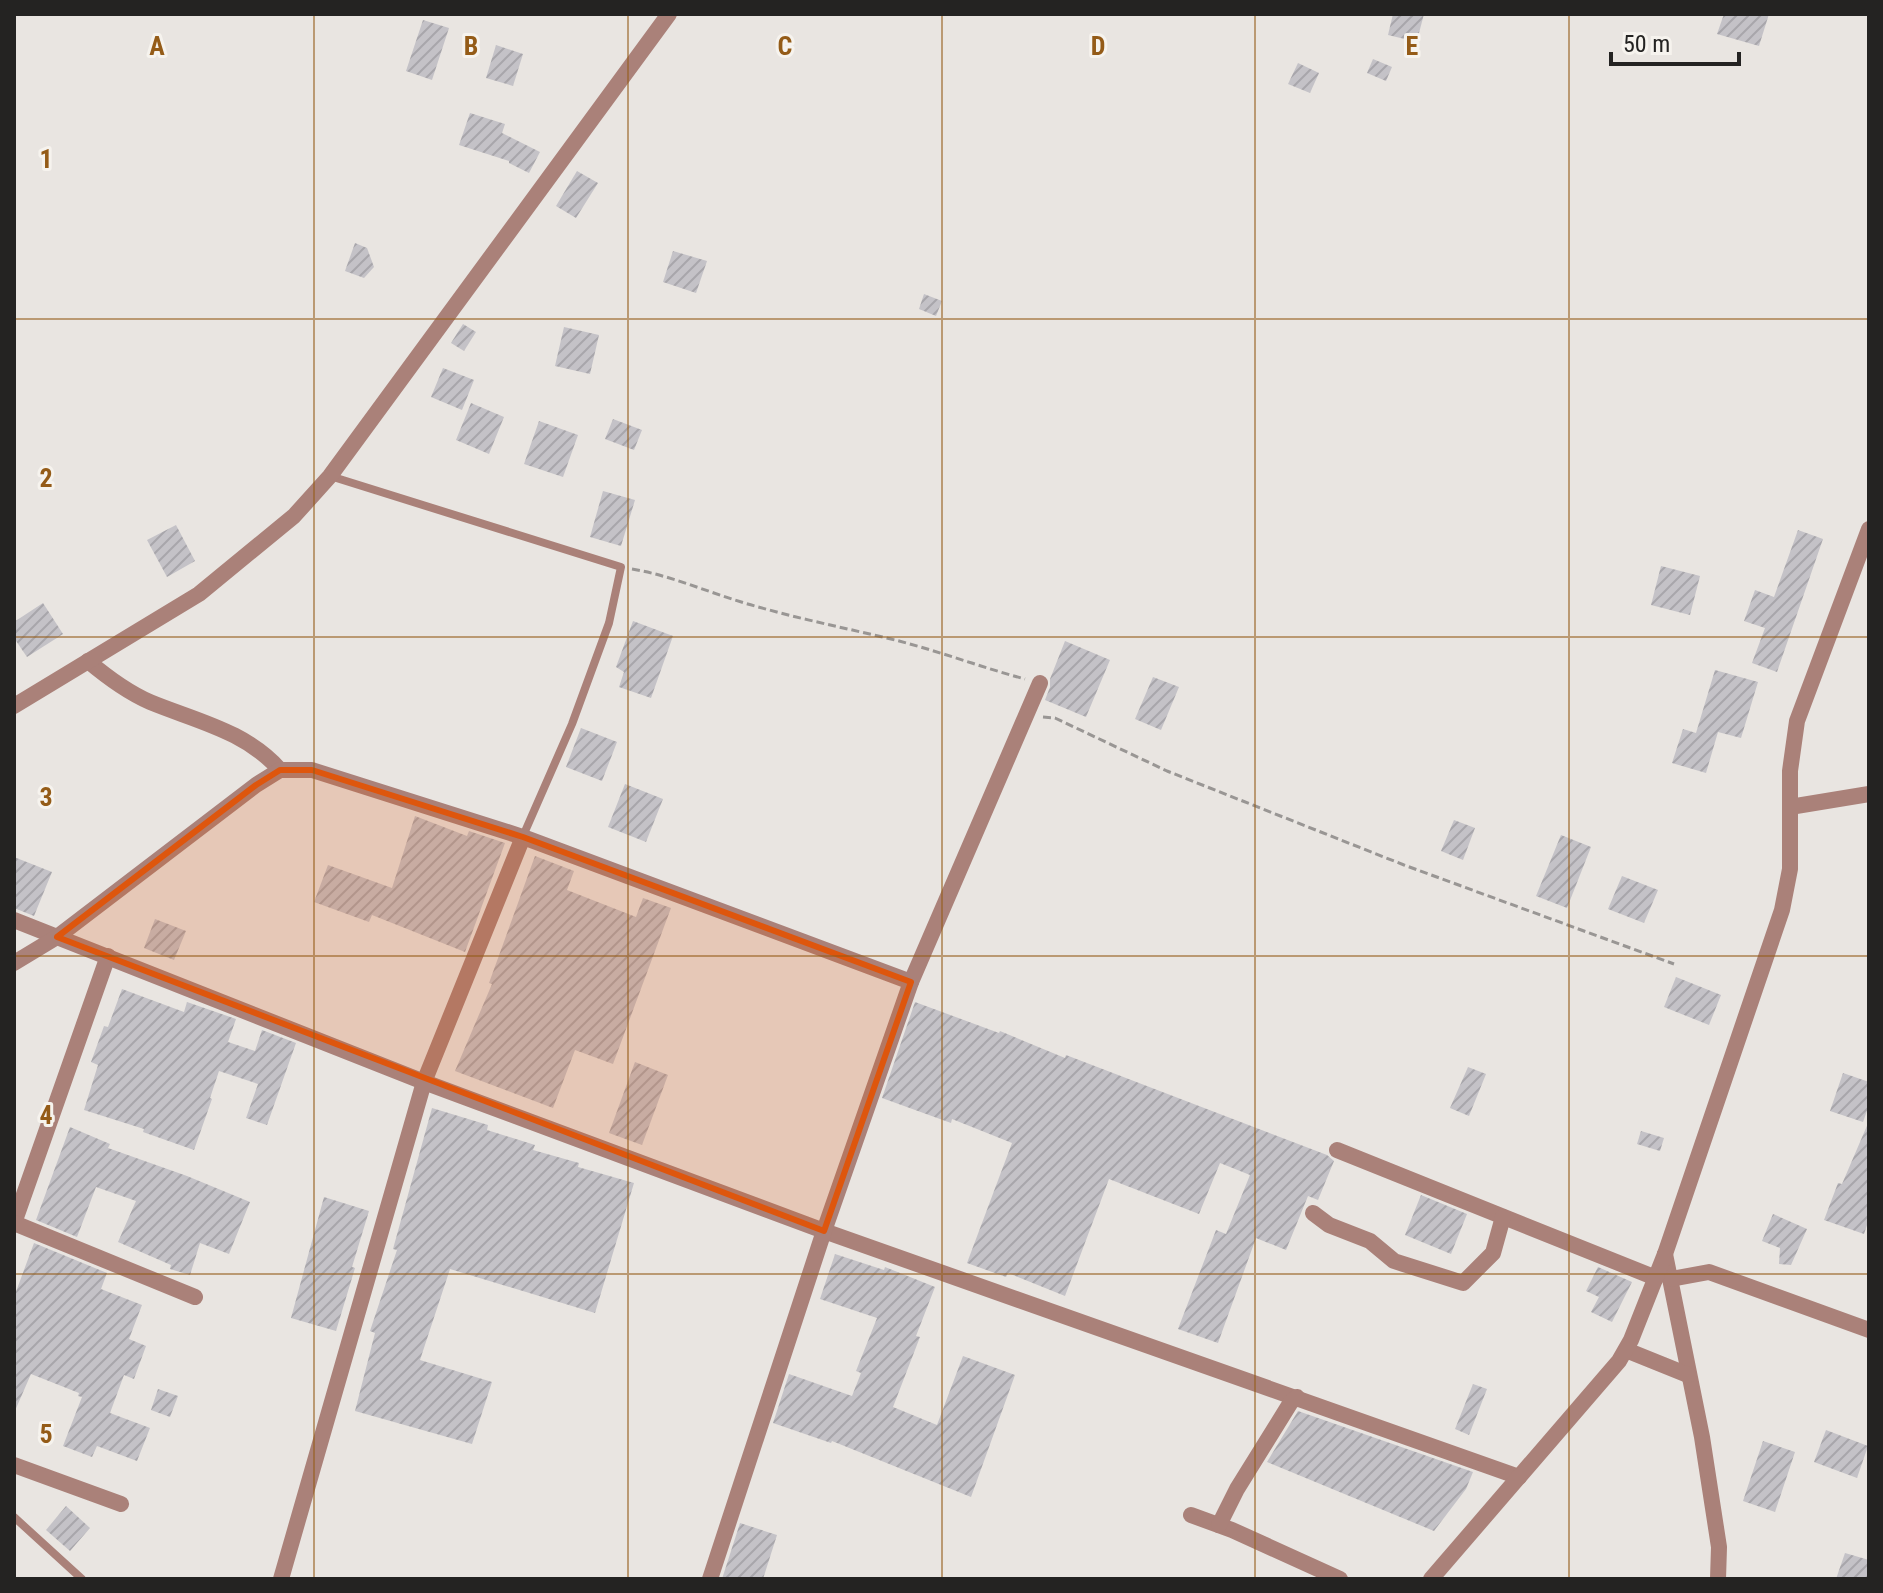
<svg xmlns="http://www.w3.org/2000/svg" width="1883" height="1593" font-family="'Roboto Condensed',sans-serif">
<style>
.building{fill:url(#building-hatch)}
.lines{fill:none;stroke-linecap:round;stroke-linejoin:round}
.path{stroke:#999694;stroke-width:3;stroke-dasharray:8 4;stroke-linecap:butt}
.service{stroke:#aa8179;stroke-width:8}
.minor{stroke:#aa8179;stroke-width:16}
.tertiary{stroke:#aa8179;stroke-width:16}
.marked{fill:#de560d;fill-opacity:0.2;stroke:#de560d;stroke-width:6;stroke-linejoin:round}
.grid{fill:none;stroke:#945b17;stroke-width:2;stroke-opacity:0.55}
.grid-label{font-size:26px;text-anchor:middle;font-weight:bold;fill:#945b17;stroke:#f6f3ee;stroke-width:6;stroke-linejoin:round;paint-order:stroke}
</style>
<defs>
<pattern id="building-hatch" width="6" height="6" patternUnits="userSpaceOnUse" patternTransform="scale(2)"><rect width="6" height="6" fill="#c4c2c7"/><path d="M-1 1l2-2M0 6l6-6M5 7l2-2" fill="none" stroke="#a8a6ab"/></pattern>
</defs>
<rect width="100%" height="100%" fill="#e9e5e1"/>
<g class="building">
<polygon points="1393,14 1424,14 1419,33 1413,41 1388,35"/>
<polygon points="1724,14 1769,14 1759,46 1717,34"/>
<polygon points="423,20 449,28 432,80 406,71"/>
<polygon points="496,45 523,54 513,86 486,78"/>
<polygon points="1373,59 1392,67 1386,81 1367,73"/>
<polygon points="1298,63 1319,73 1310,93 1288,84"/>
<polygon points="470,113 505,124 502,133 540,152 529,173 509,163 509,161 459,145"/>
<polygon points="577,171 598,183 576,218 556,206"/>
<polygon points="355,243 367,248 374,267 364,278 345,271"/>
<polygon points="673,251 707,261 696,293 663,282"/>
<polygon points="924,294 942,301 936,316 919,309"/>
<polygon points="463,324 476,332 464,351 451,343"/>
<polygon points="564,327 599,335 590,374 555,366"/>
<polygon points="443,368 474,380 462,410 431,397"/>
<polygon points="471,403 504,417 489,454 456,440"/>
<polygon points="613,419 642,430 634,450 605,439"/>
<polygon points="539,421 578,435 563,477 524,464"/>
<polygon points="603,491 635,500 621,546 590,537"/>
<polygon points="176,525 195,561 167,577 147,540"/>
<polygon points="1798,530 1823,539 1777,672 1752,663 1765,628 1744,621 1755,590 1774,597"/>
<polygon points="1661,566 1700,576 1690,615 1651,605"/>
<polygon points="43,603 63,634 27,657 14,638 14,622"/>
<polygon points="633,621 673,636 651,698 619,687 624,672 616,667"/>
<polygon points="1065,641 1110,660 1086,717 1045,700 1050,687 1050,679"/>
<polygon points="1715,670 1758,682 1741,738 1718,732 1706,773 1672,763 1683,729 1696,733"/>
<polygon points="1153,677 1179,687 1161,730 1135,719"/>
<polygon points="581,728 617,742 602,781 566,767"/>
<polygon points="625,784 663,799 646,842 608,827"/>
<polygon points="415,816 467,836 469,831 505,843 465,952 372,915 369,922 314,902 328,865 392,888"/>
<polygon points="1454,820 1475,828 1463,860 1441,851"/>
<polygon points="1561,835 1591,847 1567,908 1536,896"/>
<polygon points="535,856 574,871 567,890 636,917 643,898 671,908 613,1064 575,1050 553,1108 455,1071 492,984 489,983"/>
<polygon points="14,857 52,872 34,916 14,908"/>
<polygon points="1622,876 1658,890 1644,923 1608,909"/>
<polygon points="155,919 186,931 174,960 144,948"/>
<polygon points="1676,977 1721,995 1709,1025 1664,1007"/>
<polygon points="122,989 184,1012 187,1002 236,1019 228,1042 255,1051 262,1030 296,1043 267,1125 246,1118 258,1084 219,1071 210,1098 212,1099 194,1150 143,1132 144,1129 84,1110 98,1065 91,1062 104,1026 108,1027"/>
<polygon points="915,1002 999,1033 1000,1031 1065,1058 1066,1055 1327,1155 1334,1161 1318,1200 1308,1196 1286,1250 1256,1238 1218,1343 1178,1329 1216,1230 1226,1234 1250,1175 1220,1163 1199,1214 1109,1179 1065,1296 1008,1273 1006,1277 967,1263 1012,1143 952,1119 951,1123 882,1098"/>
<polygon points="635,1062 668,1075 642,1145 609,1133"/>
<polygon points="1468,1067 1486,1074 1469,1116 1450,1108"/>
<polygon points="1843,1073 1869,1082 1869,1105 1863,1122 1830,1111"/>
<polygon points="432,1108 488,1125 487,1130 535,1145 533,1150 579,1163 578,1167 634,1183 595,1313 450,1269 420,1360 492,1382 472,1444 355,1411 375,1333 370,1331 397,1250 393,1249"/>
<polygon points="1869,1121 1869,1219 1864,1234 1824,1220 1838,1183 1842,1184"/>
<polygon points="70,1127 110,1144 108,1148 187,1176 250,1202 229,1254 200,1243 190,1275 170,1269 171,1265 118,1242 136,1201 96,1187 77,1237 36,1220"/>
<polygon points="1641,1131 1664,1138 1660,1151 1637,1144"/>
<polygon points="1421,1195 1467,1214 1451,1254 1405,1235"/>
<polygon points="324,1197 369,1211 352,1267 355,1268 336,1331 291,1318"/>
<polygon points="1773,1214 1807,1229 1791,1265 1779,1264 1780,1248 1762,1241"/>
<polygon points="34,1243 107,1273 101,1289 142,1305 129,1339 146,1346 134,1379 124,1375 110,1413 150,1428 137,1461 97,1446 92,1457 63,1446 82,1397 78,1396 79,1393 31,1374 14,1413 14,1297"/>
<polygon points="835,1254 884,1270 885,1267 935,1287 916,1336 920,1337 893,1407 937,1425 963,1356 1015,1375 971,1497 832,1441 831,1443 773,1423 789,1374 852,1396 861,1373 856,1371 877,1318 820,1299"/>
<polygon points="1598,1267 1632,1282 1612,1322 1591,1312 1599,1297 1586,1291"/>
<polygon points="1473,1384 1487,1389 1469,1435 1455,1429"/>
<polygon points="158,1389 178,1396 170,1417 151,1410"/>
<polygon points="1298,1411 1473,1472 1466,1489 1434,1531 1267,1462"/>
<polygon points="1826,1430 1868,1446 1857,1478 1814,1462"/>
<polygon points="1763,1441 1795,1452 1775,1512 1743,1501"/>
<polygon points="66,1506 90,1528 70,1551 46,1530"/>
<polygon points="740,1523 777,1535 763,1579 722,1579"/>
<polygon points="1845,1553 1869,1560 1869,1579 1836,1579"/>
</g>
<g class="lines">
<g class="path">
<path d="M632 569C674 576 714 595 755 606 800 619 845 628 891 639 936 650 980 667 1025 679"/>
<polyline points="1043,717 1055,718 1167,771 1404,865 1674,964"/>
</g>
<g class="service">
<polyline points="330,476 621,567 609,623 572,724 523,836"/>
<polyline points="14,1517 82,1579"/>
</g>
<g class="minor">
<path d="M88 661C107 677 127 692 150 702 196 721 246 731 280 770"/>
<polyline points="14,706 199,594 294,516 330,476 669,14"/>
<polyline points="1790,807 1869,794"/>
<polyline points="14,920 424,1082 824,1231 1519,1477"/>
<polyline points="14,963 57,937 256,785 280,770 312,770 523,837 911,982"/>
<polyline points="1337,1150 1656,1278"/>
<polyline points="1313,1213 1329,1225 1370,1241 1394,1261 1463,1283 1493,1253 1503,1217"/>
<polyline points="14,1223 108,956"/>
<polyline points="14,1223 195,1297"/>
<polyline points="1665,1254 1702,1437 1719,1547 1718,1579"/>
<polyline points="1671,1279 1709,1272 1869,1330"/>
<polyline points="1626,1350 1688,1375"/>
<polyline points="14,1465 121,1504"/>
<polyline points="1191,1515 1232,1530 1340,1579"/>
<polyline points="1219,1525 1237,1489 1291,1402 1297,1397"/>
<polyline points="281,1579 424,1082 523,837"/>
<polyline points="710,1579 824,1231 911,982 1040,683"/>
</g>
<polyline class="tertiary" points="1431,1579 1619,1361 1631,1340 1665,1254 1782,910 1790,869 1790,771 1797,721 1869,529"/>
</g>
<path class="marked" d="M280 770H312L523 837 911 982 824 1231 57 937 256 785Z"/>
<path class="grid" d="M314 14V1579M628 14V1579M942 14V1579M1255 14V1579M1569 14V1579M14 319H1869M14 637H1869M14 956H1869M14 1274H1869"/>
<g class="grid-label">
<text x="157" y="55">A</text>
<text x="471" y="55">B</text>
<text x="785" y="55">C</text>
<text x="1098" y="55">D</text>
<text x="1412" y="55">E</text>
<text x="46" y="168">1</text>
<text x="46" y="487">2</text>
<text x="46" y="806">3</text>
<text x="46" y="1124">4</text>
<text x="46" y="1443">5</text>
</g>
<rect width="1883" height="1593" fill="none" stroke="#242322" stroke-width="32"/>
<path d="M1611 52v12h128v-12" fill="none" stroke="#242322" stroke-width="4"/>
<text x="1623" y="52" font-size="24" fill="#242322" stroke="#f6f3ee" stroke-width="6" paint-order="stroke">50 m</text>
</svg>
